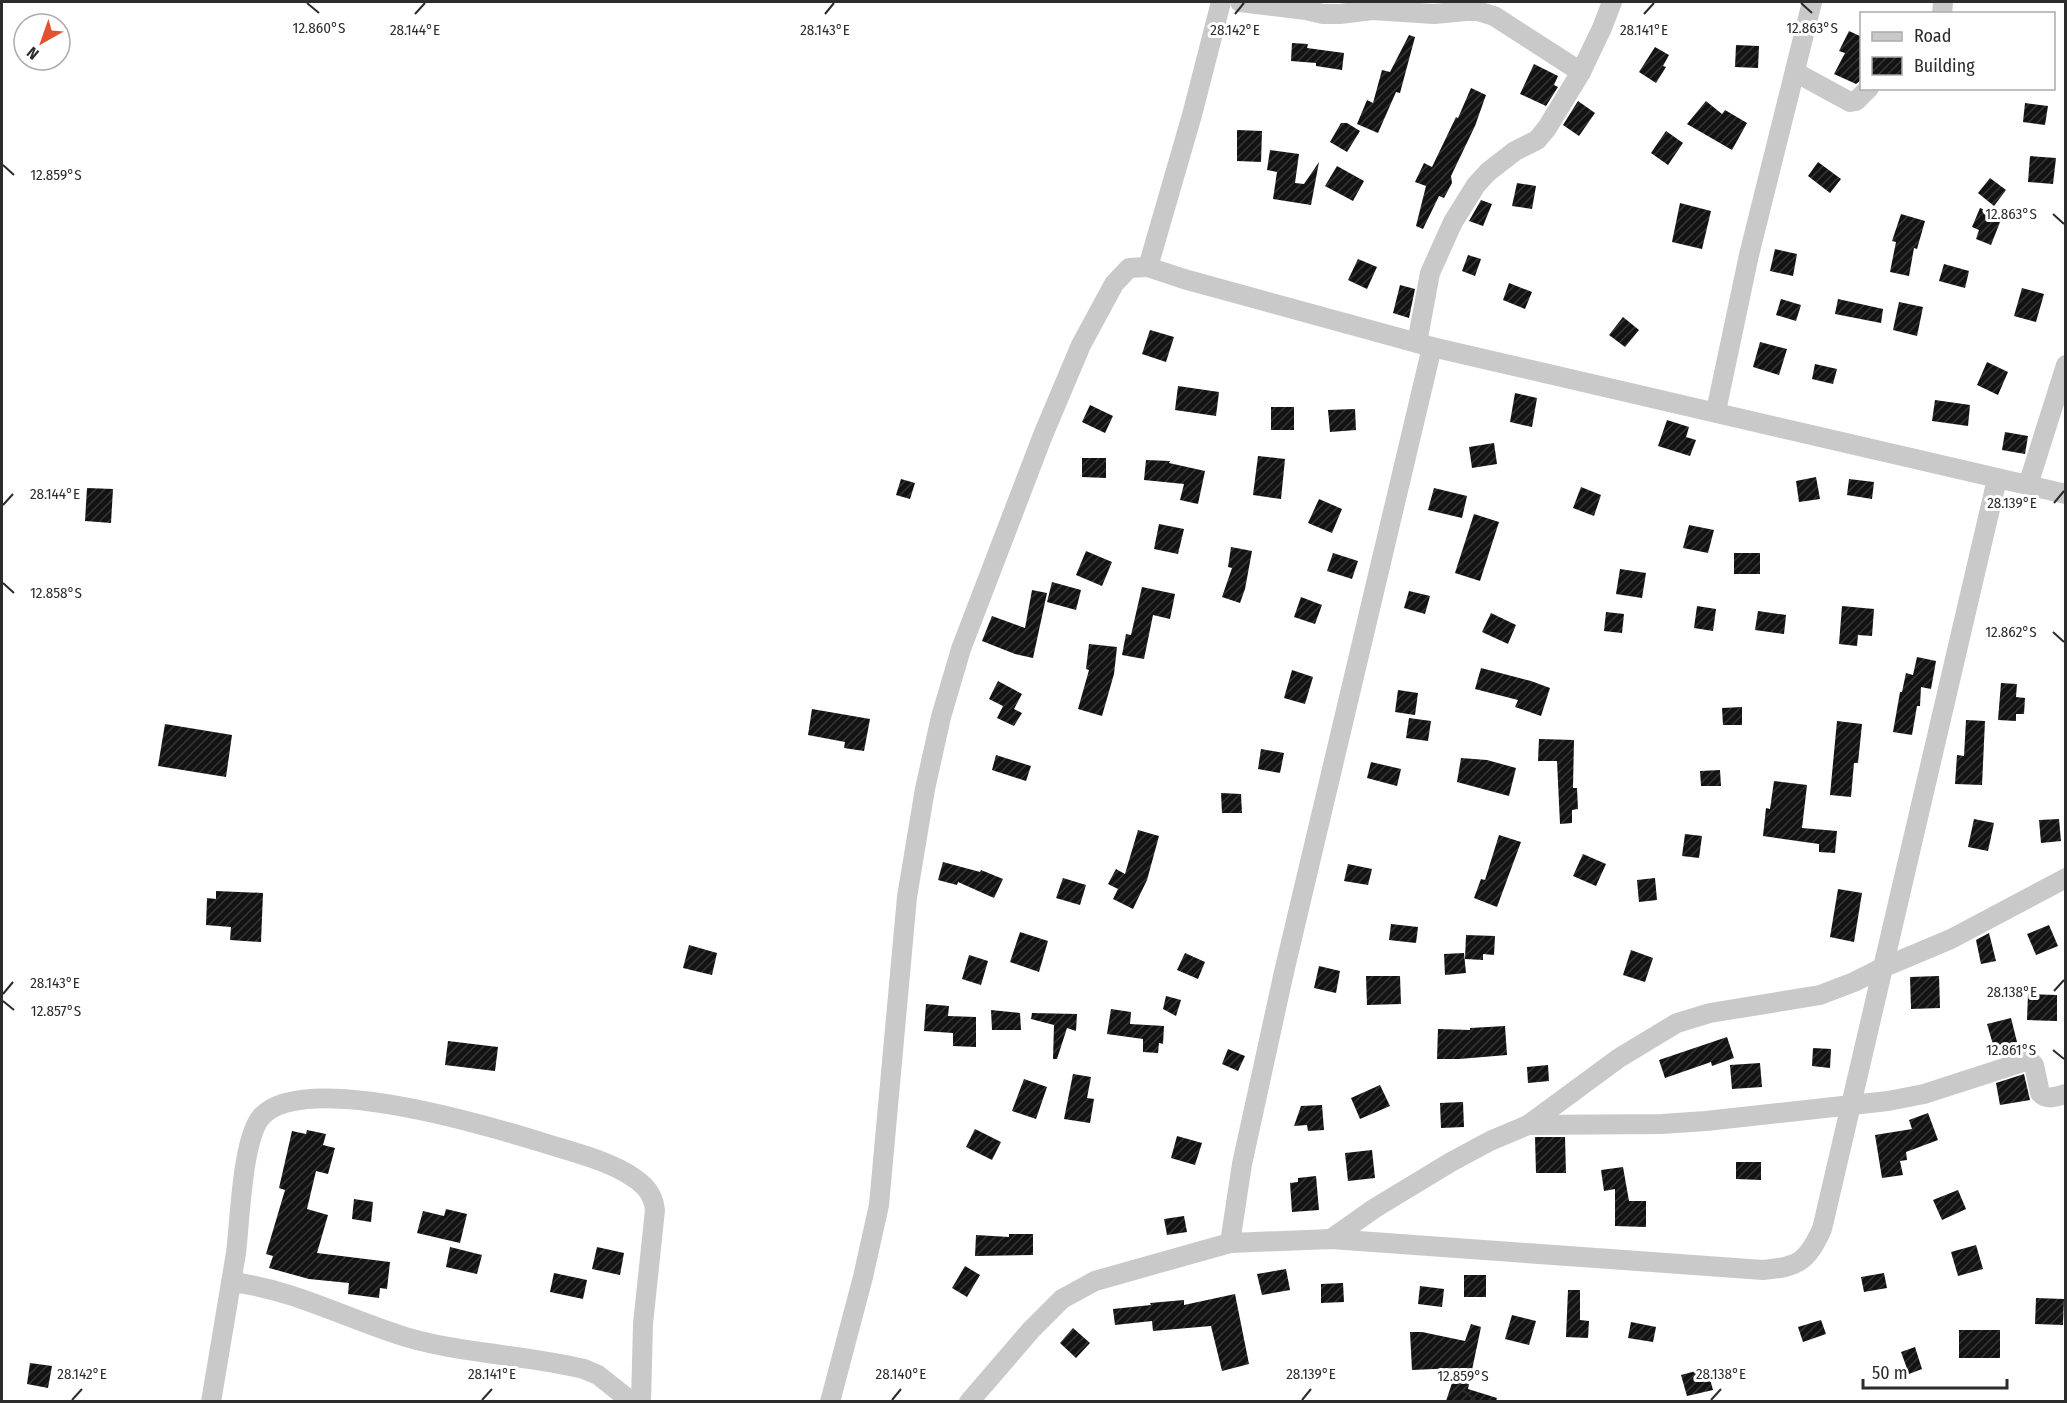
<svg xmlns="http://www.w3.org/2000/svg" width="2067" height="1403" font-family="'Fira Sans Condensed',sans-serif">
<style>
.building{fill:url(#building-hatch)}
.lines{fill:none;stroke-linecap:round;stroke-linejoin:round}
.minor{stroke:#c9c9c9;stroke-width:20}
.ticks{fill:none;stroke:#2c2c2c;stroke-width:2}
.ticks-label{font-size:15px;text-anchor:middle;fill:#2c2c2c;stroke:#fff;stroke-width:6;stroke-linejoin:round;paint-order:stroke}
</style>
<defs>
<pattern id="building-hatch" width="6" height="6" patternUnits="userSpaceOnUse" patternTransform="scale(1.5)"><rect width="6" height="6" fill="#131313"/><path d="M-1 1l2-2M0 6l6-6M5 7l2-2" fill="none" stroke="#363636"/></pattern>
</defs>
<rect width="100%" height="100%" fill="#fff"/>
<g class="building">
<polygon points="1849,31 1862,37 1862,79 1856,84 1834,74 1845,53 1839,51"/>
<polygon points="1409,35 1415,37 1400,93 1396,92 1378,133 1357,124 1367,100 1373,103 1382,70 1390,72"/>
<polygon points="1292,43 1308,44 1307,48 1344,53 1342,70 1316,66 1316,63 1291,61"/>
<polygon points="1736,45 1759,46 1758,68 1735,67"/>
<polygon points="1655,47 1669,55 1663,66 1666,67 1656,83 1639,72"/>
<polygon points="1534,64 1558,76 1554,85 1558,87 1546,106 1520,94"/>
<polygon points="1471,88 1486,95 1475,126 1451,176 1452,183 1444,198 1439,196 1423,229 1416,226 1426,186 1415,182 1424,163 1432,167 1456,117 1458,118"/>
<polygon points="1578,101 1595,113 1579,136 1563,125"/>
<polygon points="1706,101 1722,114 1725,110 1747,123 1732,150 1687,124"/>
<polygon points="2025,103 2048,106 2045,125 2023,122"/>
<polygon points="1341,123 1347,123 1360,131 1347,152 1330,142"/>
<polygon points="1237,130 1262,131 1261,162 1237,161"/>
<polygon points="1666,131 1683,143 1668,165 1651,153"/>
<polygon points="1270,150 1299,154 1295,183 1304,184 1319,162 1311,205 1273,199 1277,172 1267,170"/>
<polygon points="2030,156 2056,158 2053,184 2028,182"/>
<polygon points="1818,162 1841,179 1830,193 1808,176"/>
<polygon points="1337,166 1364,181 1353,201 1325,186"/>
<polygon points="1990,178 2006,190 1994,206 1978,193"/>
<polygon points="1517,183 1536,186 1532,209 1512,206"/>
<polygon points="1481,200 1492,204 1483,226 1469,221"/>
<polygon points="1680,203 1711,211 1702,249 1672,242"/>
<polygon points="1980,208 2002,217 1991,245 1976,239 1979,230 1972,227"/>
<polygon points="1901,214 1925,221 1917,249 1914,248 1909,276 1890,272 1896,242 1892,241"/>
<polygon points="1775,249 1797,254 1793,276 1770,271"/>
<polygon points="1468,255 1481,259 1475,276 1462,271"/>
<polygon points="1358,259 1377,267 1367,289 1348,280"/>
<polygon points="1944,264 1969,271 1965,288 1939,281"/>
<polygon points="1509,283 1532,292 1525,309 1503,300"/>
<polygon points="1400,285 1415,289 1409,318 1393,313"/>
<polygon points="2022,288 2044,294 2036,322 2014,316"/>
<polygon points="1781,299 1801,305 1796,321 1776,315"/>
<polygon points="1838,299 1883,309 1881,323 1835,314"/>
<polygon points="1899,302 1923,307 1917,336 1893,330"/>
<polygon points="1623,317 1639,330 1625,347 1609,335"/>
<polygon points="1150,330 1174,337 1166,362 1142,354"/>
<polygon points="1760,342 1787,349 1779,375 1753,367"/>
<polygon points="1987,362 2008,372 1998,395 1977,385"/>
<polygon points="1815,364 1837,369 1833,384 1812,379"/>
<polygon points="1178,386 1219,392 1216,416 1175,410"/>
<polygon points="1515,393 1537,398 1532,427 1510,422"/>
<polygon points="1935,400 1970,405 1968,426 1932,421"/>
<polygon points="1090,405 1113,416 1105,433 1082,422"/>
<rect x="1271" y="407" width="23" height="23"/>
<polygon points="1355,409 1356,430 1330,432 1328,410"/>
<polygon points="1667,420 1689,427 1686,437 1696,440 1690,456 1658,446"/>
<polygon points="2005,432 2028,436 2025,454 2002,450"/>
<polygon points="1494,443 1497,464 1472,468 1469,447"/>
<polygon points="1258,456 1285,459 1281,499 1253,495"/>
<polygon points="1082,458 1106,458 1106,478 1082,477"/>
<polygon points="1146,460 1170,461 1169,463 1205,471 1198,504 1180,500 1184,484 1144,480"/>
<polygon points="1816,477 1820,499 1799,502 1796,481"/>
<polygon points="901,479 915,483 910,499 896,495"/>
<polygon points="1849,479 1874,482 1872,499 1847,495"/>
<polygon points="1581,487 1601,495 1594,516 1573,508"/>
<polygon points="87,488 113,489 111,523 85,521"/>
<polygon points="1434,488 1467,496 1462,518 1428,510"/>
<polygon points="1319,499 1342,509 1332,533 1308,523"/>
<polygon points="1474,514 1499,522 1480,581 1455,573"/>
<polygon points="1159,524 1184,529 1178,554 1154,549"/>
<polygon points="1689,525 1714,530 1708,553 1683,548"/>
<polygon points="1231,547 1252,551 1245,589 1240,603 1222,597 1232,568 1228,567"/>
<polygon points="1086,551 1112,562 1102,586 1076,575"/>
<polygon points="1333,553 1358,561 1352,579 1327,571"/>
<rect x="1734" y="553" width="26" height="21"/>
<polygon points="1620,569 1646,573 1642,598 1616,594"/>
<polygon points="1052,582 1081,590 1076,610 1047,602"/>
<polygon points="1142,587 1175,594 1170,619 1153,615 1144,659 1122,655 1126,634 1131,635"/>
<polygon points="1032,590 1047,593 1033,658 1015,654 982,641 992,616 1025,628"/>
<polygon points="1409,591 1430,596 1425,614 1404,608"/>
<polygon points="1301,597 1322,605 1315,624 1294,617"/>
<polygon points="1697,606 1716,609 1713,631 1694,628"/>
<polygon points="1842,606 1874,609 1872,636 1858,635 1857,646 1839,644"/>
<polygon points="1758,611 1786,615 1784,634 1755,630"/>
<polygon points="1606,612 1624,614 1622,633 1604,631"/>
<polygon points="1491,613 1516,625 1508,644 1482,632"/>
<polygon points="1089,644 1117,647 1114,674 1102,716 1078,709 1089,670 1086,669"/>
<polygon points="1917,657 1936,661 1931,689 1921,687 1920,706 1917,706 1912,735 1893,732 1900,692 1902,692 1906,673 1913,675"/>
<polygon points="1481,668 1531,681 1550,688 1541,716 1515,707 1518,700 1475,689"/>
<polygon points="1292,670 1313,677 1305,704 1284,698"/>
<polygon points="998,681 1022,694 1014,709 1022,713 1014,726 997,718 1003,706 989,699"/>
<polygon points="2001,683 2017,684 2016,697 2025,698 2024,714 2016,714 2016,721 1998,720"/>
<polygon points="1398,690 1418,693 1415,715 1395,712"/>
<polygon points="1742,707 1742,725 1723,725 1722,708"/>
<polygon points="812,709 870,719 864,751 844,748 845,742 808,735"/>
<polygon points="1409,718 1431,721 1428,741 1406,738"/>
<polygon points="1966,720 1985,721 1982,785 1955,784 1957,755 1964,756"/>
<polygon points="1837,721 1862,724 1858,763 1854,763 1851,797 1830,795"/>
<polygon points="165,724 232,735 226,777 158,766"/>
<polygon points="1539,739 1574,740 1573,788 1577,788 1578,809 1572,810 1572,823 1560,824 1557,761 1538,761"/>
<polygon points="1261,749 1284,753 1280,773 1258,769"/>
<polygon points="996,755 1031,766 1026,781 992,770"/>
<polygon points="1461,758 1487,760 1516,768 1509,796 1457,782"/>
<polygon points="1371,762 1401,769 1397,786 1367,778"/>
<polygon points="1720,770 1721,786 1701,786 1700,771"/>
<polygon points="1774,781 1807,785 1802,828 1837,831 1835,853 1819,852 1819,844 1763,836 1766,808 1770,809"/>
<polygon points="1221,793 1241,794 1242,813 1222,813"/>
<polygon points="1974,819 1994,823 1988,851 1968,847"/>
<polygon points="2059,819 2061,841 2041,843 2039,820"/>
<polygon points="1138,830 1159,836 1147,880 1133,909 1113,899 1118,889 1108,884 1116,869 1125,874"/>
<polygon points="1685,834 1702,836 1699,858 1682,856"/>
<polygon points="1499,835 1521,842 1497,907 1474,898 1481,879 1485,880"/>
<polygon points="1583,854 1606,864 1596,886 1573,876"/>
<polygon points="943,862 980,872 981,870 1003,879 994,898 958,882 957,885 938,880"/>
<polygon points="1348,864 1372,869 1368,885 1344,881"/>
<polygon points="1063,878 1086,885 1080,905 1056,898"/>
<polygon points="1655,878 1657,900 1639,902 1637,880"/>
<polygon points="1838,889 1862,893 1854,942 1830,937"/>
<polygon points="216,891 263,893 261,942 230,940 231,927 206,925 207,898 216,899"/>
<polygon points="1391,924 1418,927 1416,943 1389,940"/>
<polygon points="2049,925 2058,946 2036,955 2027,934"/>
<polygon points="1020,932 1048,941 1039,972 1010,962"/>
<polygon points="1989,933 1996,961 1981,964 1976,940"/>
<polygon points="1466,935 1495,936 1494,955 1483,954 1483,960 1465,959"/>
<polygon points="689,945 717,953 712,975 683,968"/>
<polygon points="1631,950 1653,958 1645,982 1623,975"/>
<polygon points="1185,953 1205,962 1198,979 1177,970"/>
<polygon points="1464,953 1466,973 1445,975 1444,954"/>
<polygon points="969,955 988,961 981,985 962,979"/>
<polygon points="1319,966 1340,971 1336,993 1314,988"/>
<polygon points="1366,976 1400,976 1401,1004 1367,1005"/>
<polygon points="1939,976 1940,1008 1911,1009 1910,977"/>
<polygon points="2028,994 2057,995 2057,1021 2027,1020"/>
<polygon points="1166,996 1181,1000 1176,1016 1163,1009"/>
<polygon points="926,1004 949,1006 948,1016 976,1017 976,1047 953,1046 953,1033 924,1031"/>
<polygon points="1111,1009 1131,1012 1130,1024 1164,1026 1163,1044 1159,1043 1158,1053 1143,1052 1143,1039 1107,1034"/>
<polygon points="991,1010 1020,1013 1021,1030 992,1030"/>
<polygon points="1032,1013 1077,1014 1076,1031 1067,1028 1057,1059 1053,1059 1054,1025 1031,1019"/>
<polygon points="2011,1018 2017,1042 1994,1048 1987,1024"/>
<polygon points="1505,1026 1507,1055 1459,1059 1437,1059 1438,1029 1470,1030 1470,1028"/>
<polygon points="1727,1037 1734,1058 1712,1066 1711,1062 1665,1078 1659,1060"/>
<polygon points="448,1041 498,1047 495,1071 445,1065"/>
<polygon points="1813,1048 1831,1049 1830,1068 1812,1066"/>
<polygon points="1228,1049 1245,1056 1238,1071 1222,1064"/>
<polygon points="1760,1063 1762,1087 1732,1089 1730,1065"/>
<polygon points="1548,1065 1549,1081 1528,1083 1527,1067"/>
<polygon points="1073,1074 1091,1077 1087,1098 1094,1099 1090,1123 1064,1119"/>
<polygon points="2024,1074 2030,1100 2000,1105 1996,1083"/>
<polygon points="1024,1079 1047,1087 1036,1119 1012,1111"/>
<polygon points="1380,1085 1390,1106 1360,1119 1351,1098"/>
<polygon points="1463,1102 1464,1127 1441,1128 1440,1103"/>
<polygon points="1322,1105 1324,1130 1308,1131 1307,1125 1294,1126 1301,1106"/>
<polygon points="1928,1113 1938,1140 1906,1152 1907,1160 1900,1161 1903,1175 1882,1178 1875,1135 1912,1129 1909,1120"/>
<polygon points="975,1129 1001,1142 992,1160 966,1147"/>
<polygon points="307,1130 326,1134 323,1145 335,1148 328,1174 316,1171 307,1209 328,1215 317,1253 390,1262 387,1289 380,1288 379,1298 348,1294 349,1283 309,1279 269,1268 273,1256 266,1254 285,1190 279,1188 292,1131 306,1134"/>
<polygon points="1177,1136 1202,1143 1195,1165 1171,1158"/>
<polygon points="1535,1137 1565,1137 1566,1173 1536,1173"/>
<polygon points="1372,1150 1375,1178 1348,1181 1345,1153"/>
<polygon points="1736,1162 1761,1162 1761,1180 1736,1179"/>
<polygon points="1623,1167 1629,1201 1646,1201 1646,1227 1615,1226 1615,1189 1604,1191 1601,1170"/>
<polygon points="1316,1176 1319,1210 1292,1212 1290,1183 1298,1182 1298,1178"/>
<polygon points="1958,1190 1966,1209 1942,1220 1933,1200"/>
<polygon points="354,1199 373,1202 371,1222 352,1219"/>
<polygon points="446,1209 467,1214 460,1243 417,1233 423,1211 444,1216"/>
<polygon points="1184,1216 1187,1232 1167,1235 1164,1219"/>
<polygon points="1009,1234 1033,1234 1033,1255 975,1256 976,1235 1009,1237"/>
<polygon points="1976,1245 1983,1269 1958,1276 1951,1252"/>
<polygon points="450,1247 482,1255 477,1274 446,1267"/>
<polygon points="597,1247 624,1253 620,1275 592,1269"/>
<polygon points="965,1266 980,1275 967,1297 952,1288"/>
<polygon points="1286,1269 1290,1290 1262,1295 1257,1274"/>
<polygon points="554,1273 587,1280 583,1299 550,1292"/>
<polygon points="1884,1273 1887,1288 1864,1292 1861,1277"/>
<rect x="1464" y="1275" width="22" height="22"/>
<polygon points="1343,1283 1344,1302 1321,1303 1321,1284"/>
<polygon points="1420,1286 1444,1289 1442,1307 1418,1304"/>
<polygon points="1568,1290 1580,1290 1580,1320 1589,1321 1588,1338 1566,1337"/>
<polygon points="1235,1294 1249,1364 1222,1371 1211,1326 1153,1331 1152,1321 1115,1325 1113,1309 1151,1305 1150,1303 1184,1300 1184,1305"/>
<polygon points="2036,1298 2064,1299 2063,1325 2035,1324"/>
<polygon points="1512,1315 1536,1321 1529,1345 1505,1339"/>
<polygon points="1821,1320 1826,1334 1803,1342 1798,1327"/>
<polygon points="1631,1322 1656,1327 1653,1342 1628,1338"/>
<polygon points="1471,1324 1481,1327 1468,1389 1497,1398 1496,1401 1446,1401 1457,1368 1412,1370 1410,1332 1422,1332 1465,1341"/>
<polygon points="1073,1328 1090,1343 1076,1358 1060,1343"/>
<rect x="1959" y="1330" width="41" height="28"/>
<polygon points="1915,1347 1922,1369 1909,1374 1901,1352"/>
<polygon points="30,1363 52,1366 48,1388 27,1384"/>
<polygon points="1707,1368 1713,1390 1687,1396 1681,1375"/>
</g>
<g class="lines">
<g class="minor">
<polyline points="1240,2 1306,10 1323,14 1340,14 1372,10 1434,14 1466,11 1477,11 1494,16 1581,72"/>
<polyline points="1942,14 1943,2"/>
<polyline points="1795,72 1850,102 1856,101 1869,88"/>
<polyline points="1148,267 1192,115 1221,2"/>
<polyline points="1417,343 1430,273 1453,222 1476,185 1488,172 1515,151 1537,140 1547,128 1581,72 1602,28 1612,2"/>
<polyline points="1716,411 1749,255 1812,2"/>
<polyline points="2028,485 2066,365"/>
<path d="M1528 1125 1662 1124 1706 1121 1888 1101 1924 1094 2026 1061H2030L2034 1065 2040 1093C2047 1101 2057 1096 2066 1094"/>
<polyline points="1331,1239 1375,1208 1451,1162 1490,1141 1528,1125 1619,1058 1677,1023 1710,1013 1820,995 1854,982 1882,968 1951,939 2066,878"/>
<path d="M1230 1243 1331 1239 1763 1270C1798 1267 1807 1262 1822 1229L1997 479"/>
<path d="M231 1282C293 1289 349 1320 409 1338 466 1354 526 1355 584 1369L598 1375 632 1402"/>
<path d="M211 1402C219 1352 228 1303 236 1253 240 1222 242 1137 262 1116 305 1070 489 1126 544 1143 575 1153 620 1163 644 1186 651 1193 654 1200 655 1210L643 1324 641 1402"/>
<polyline points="830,1402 863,1277 879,1205 907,897 925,789 941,717 961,649 1043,435 1081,345 1114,284 1129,268 1148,267 1184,279 1432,347 2066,494"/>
<polyline points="969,1402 1031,1330 1062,1299 1095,1281 1230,1243 1242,1164 1284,972 1432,347"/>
</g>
</g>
<path class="ticks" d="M307 3 319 13M1801 3 1812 13M415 14 425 3M825 14 834 3M1235 14 1244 3M1644 14 1654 3M3 165 14 175M2053 214 2064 224M2054 503 2064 491M3 505 13 494M3 583 14 593M2053 632 2064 642M2054 991 2064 980M3 994 13 982M3 1001 14 1010M2053 1050 2064 1059M1463 1390 1475 1400M72 1400 82 1389M482 1400 492 1389M892 1400 901 1389M1302 1400 1311 1389M1711 1400 1721 1389"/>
<g class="ticks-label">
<text x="319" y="33">12.860°S</text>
<text x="1812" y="33">12.863°S</text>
<text x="415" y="35">28.144°E</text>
<text x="825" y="35">28.143°E</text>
<text x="1235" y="35">28.142°E</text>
<text x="1644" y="35">28.141°E</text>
<text x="56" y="180">12.859°S</text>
<text x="2011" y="219">12.863°S</text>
<text x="55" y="499">28.144°E</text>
<text x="2012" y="508">28.139°E</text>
<text x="56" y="598">12.858°S</text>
<text x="2011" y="637">12.862°S</text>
<text x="55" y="988">28.143°E</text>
<text x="2012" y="997">28.138°E</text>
<text x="56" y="1016">12.857°S</text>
<text x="2011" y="1055">12.861°S</text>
<text x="82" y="1379">28.142°E</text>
<text x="492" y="1379">28.141°E</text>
<text x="901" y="1379">28.140°E</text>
<text x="1311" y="1379">28.139°E</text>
<text x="1721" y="1379">28.138°E</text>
<text x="1463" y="1381">12.859°S</text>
</g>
<rect width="2067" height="1403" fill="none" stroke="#2c2c2c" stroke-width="6"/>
<rect x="1860" y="12" width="195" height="78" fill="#ffffff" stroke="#ababab" stroke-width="1.5"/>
<rect x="1872" y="32" width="30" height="9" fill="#c9c9c9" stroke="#ababab" stroke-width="1.5"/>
<text x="1914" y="42" font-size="18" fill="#2c2c2c">Road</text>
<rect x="1872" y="57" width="30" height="18" fill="url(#building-hatch)" stroke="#ababab" stroke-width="1.5"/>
<text x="1914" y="72" font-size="18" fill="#2c2c2c">Building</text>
<g transform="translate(42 42) rotate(220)"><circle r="28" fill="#ffffff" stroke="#ababab" stroke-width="1.5"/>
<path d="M0-4.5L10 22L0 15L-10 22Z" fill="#e15230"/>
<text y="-9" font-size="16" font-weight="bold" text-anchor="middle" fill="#2c2c2c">N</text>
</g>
<path d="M1863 1379v9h144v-9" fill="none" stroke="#2c2c2c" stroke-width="3"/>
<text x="1872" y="1379" font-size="18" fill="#2c2c2c" stroke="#ffffff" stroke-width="4.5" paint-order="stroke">50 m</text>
</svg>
